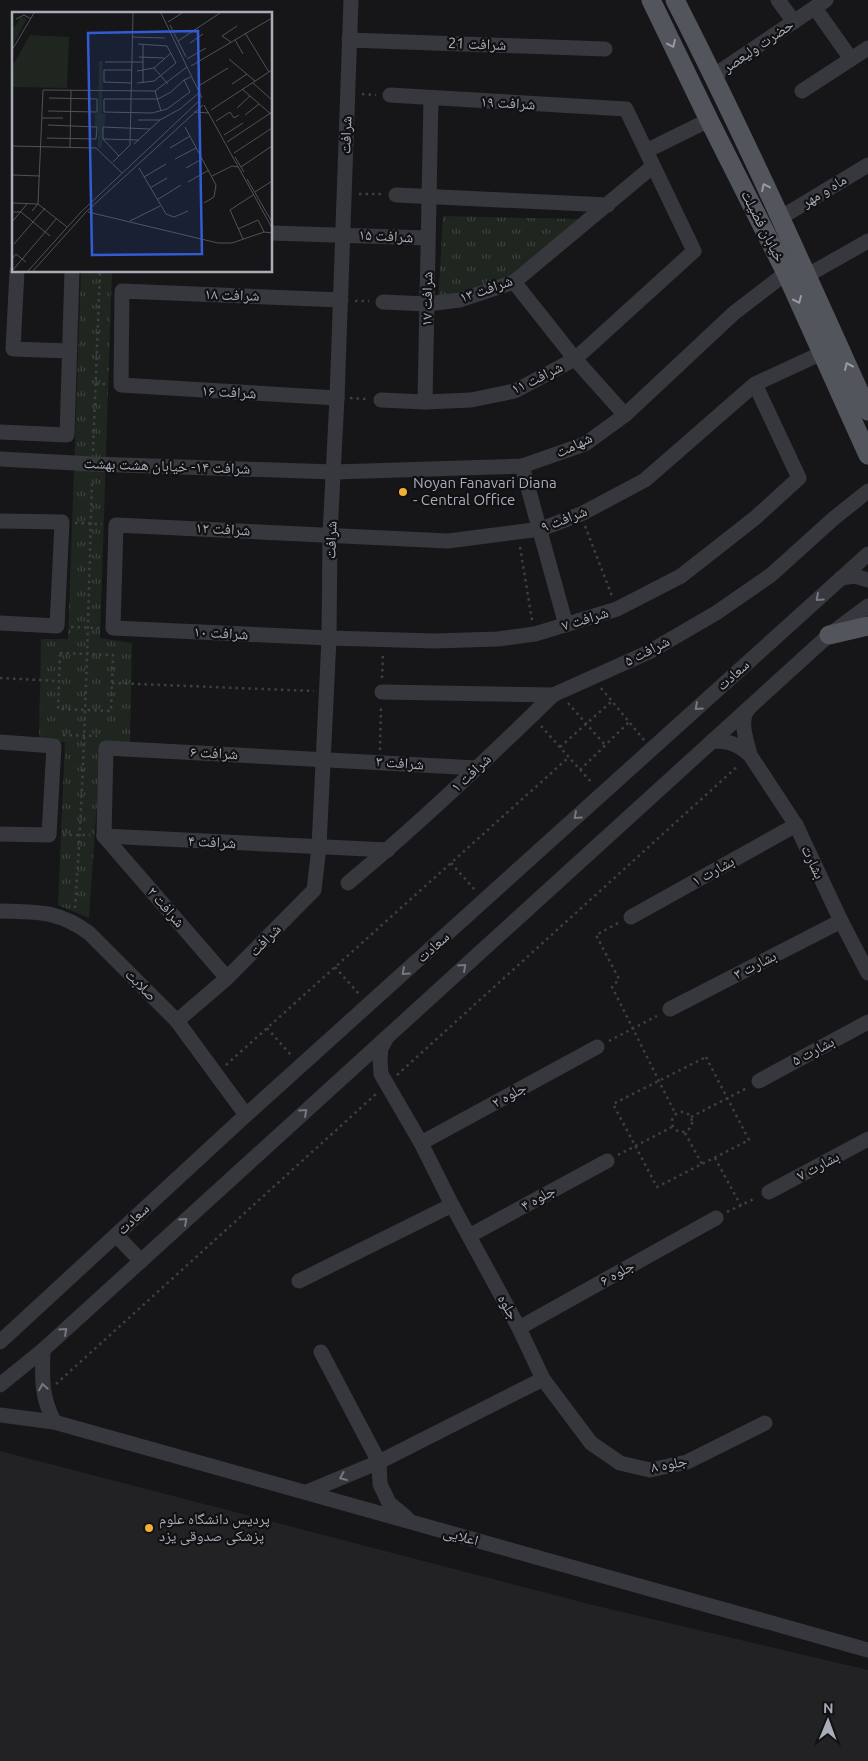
<svg xmlns="http://www.w3.org/2000/svg" width="868" height="1761" font-family="Ubuntu,'Noto Naskh Arabic',sans-serif">
<style>
.built{fill:#222225}
.grass{fill:url(#grass-tufts)}
.lines{fill:none;stroke-linecap:round;stroke-linejoin:round}
.path{stroke:#3d3f44;stroke-width:2.5;stroke-dasharray:2.5 4;stroke-linecap:butt}
.minor{stroke:#37383d;stroke-width:15}
.major{stroke:#53555c;stroke-width:19}
.oneway{stroke:#979ba6}
.oneway2{stroke:#757881}
.poi-dot{fill:#f2b134;stroke:#111113;stroke-width:2}
.labels{text-anchor:middle;stroke-width:4.5;stroke-linejoin:round;paint-order:stroke}
.street-label{font-size:15px;fill:#a8adb8;stroke:#111113}
.poi-label{font-size:15px;fill:#a8adb8;stroke:#111113;text-anchor:start}
.inset-road{fill:none;stroke:#505258;stroke-width:1}
.view{fill:#325cd3;fill-opacity:0.15;stroke:#325cd3;stroke-width:2.5}
.inset-edge{fill:none;stroke:#a8adb8;stroke-width:2.5}
</style>
<defs>
<pattern id="grass-tufts" width="24" height="20" patternUnits="userSpaceOnUse" patternTransform="scale(1.25)"><rect width="24" height="20" fill="#1e261f"/><path d="M3 7l-1-3M5 7V3M7 7l1-3M15 17l-1-3M17 17v-4M19 17l1-3" fill="none" stroke="#3c433d"/></pattern>
</defs>
<rect width="100%" height="100%" fill="#161618"/>
<polygon class="built" points="0,1451 597,1606 868,1670 868,1761 0,1761"/>
<g class="grass">
<polygon points="443,216 578,219 514,277 438,305"/>
<polygon points="81,271 112,271 100,638 132,643 130,743 101,744 89,918 58,905 65,742 39,741 41,639 68,639"/>
</g>
<g class="lines">
<g class="path">
<polyline points="362,94 376,95"/>
<polyline points="359,194 383,194"/>
<polyline points="355,301 369,301"/>
<polyline points="96,384 107,384"/>
<polyline points="350,398 367,399"/>
<polyline points="93,451 100,271"/>
<polyline points="75,523 102,524"/>
<polyline points="585,526 612,596"/>
<polyline points="520,547 532,620"/>
<polyline points="71,627 100,628"/>
<polygon points="60,653 113,655 111,711 58,709"/>
<polyline points="0,678 59,681"/>
<polyline points="382,678 383,654"/>
<polyline points="112,683 314,691"/>
<polyline points="601,688 644,740"/>
<polyline points="568,703 605,745"/>
<polyline points="541,726 592,783"/>
<polyline points="63,735 97,736"/>
<polyline points="560,747 611,702"/>
<polyline points="380,750 381,706"/>
<polyline points="580,770 629,722"/>
<polyline points="63,835 90,835"/>
<polyline points="451,863 475,890"/>
<path d="M75 908C85 765 88 622 92 479"/>
<polyline points="618,923 596,935 619,979 612,987 675,1113"/>
<polyline points="335,967 359,994"/>
<polyline points="267,1028 291,1055"/>
<polyline points="609,1041 657,1016"/>
<polygon points="706,1057 749,1140 657,1187 613,1104"/>
<polyline points="226,1065 569,757"/>
<polyline points="397,1075 739,765"/>
<circle cx="682" cy="1122" r="10"/>
<polyline points="691,1117 747,1088"/>
<polyline points="685,1133 702,1164"/>
<polyline points="618,1155 672,1127"/>
<polyline points="715,1158 741,1206"/>
<polyline points="727,1212 756,1198"/>
<polyline points="56,1384 376,1094"/>
</g>
<g class="minor">
<polyline points="778,0 794,22"/>
<polyline points="815,8 851,59"/>
<polyline points="349,40 605,49"/>
<polyline points="713,76 826,0"/>
<polyline points="802,91 868,48"/>
<polyline points="646,151 709,120"/>
<polyline points="396,195 608,205"/>
<polyline points="780,218 868,165"/>
<polyline points="271,233 428,238"/>
<polyline points="17,271 13,349 70,351"/>
<polyline points="808,275 868,241"/>
<polyline points="514,282 575,359 625,415"/>
<polyline points="383,302 427,304 460,300 514,282 652,167"/>
<polyline points="755,384 799,478 755,518 681,576 617,609 535,634 498,639 434,641 329,638 113,628 116,525 448,541 541,529 581,514 645,480 755,384 822,353"/>
<polyline points="337,398 121,385 122,291 341,300"/>
<polyline points="381,400 425,402 471,400 515,391 575,359 694,251 626,109 390,95"/>
<polyline points="425,402 431,98"/>
<polyline points="0,432 67,435 72,271"/>
<polyline points="0,459 93,464 334,472 522,466 585,444 625,415 734,313 786,273"/>
<polyline points="522,466 566,625"/>
<polyline points="0,521 62,522 57,626 0,623"/>
<polyline points="841,578 855,576 868,580"/>
<polyline points="382,692 553,695 649,652 716,613 771,575 833,519 868,491"/>
<path d="M712 741C729 741 738 744 750 755 747 741 738 720 749 708"/>
<polyline points="0,742 54,746 49,835 0,834"/>
<polyline points="750,755 796,825 841,921 868,973"/>
<polyline points="104,836 106,748 477,768"/>
<polyline points="104,836 388,850"/>
<polyline points="104,836 227,978"/>
<path d="M348 883C419 824 486 760 553 695"/>
<path d="M0 911C37 912 58 910 89 933L177 1021 246 1115"/>
<polyline points="631,917 796,825"/>
<polyline points="670,1009 841,921"/>
<polyline points="177,1021 227,978 314,890 319,847 329,638 330,534 337,398 351,0"/>
<polyline points="386,1039 381,1048 380,1059 381,1074 421,1143 452,1205 519,1328 543,1379 591,1443 620,1463 650,1470 687,1462 765,1423"/>
<polyline points="759,1081 868,1022"/>
<polyline points="421,1143 597,1047"/>
<polyline points="769,1192 868,1139"/>
<polyline points="116,1235 141,1261"/>
<polyline points="469,1236 607,1161"/>
<polyline points="299,1281 452,1205"/>
<polyline points="519,1328 716,1218"/>
<polyline points="0,1342 246,1115 868,554"/>
<path d="M43 1350C42 1379 41 1395 54 1422"/>
<polyline points="321,1352 379,1462 380,1484 389,1503 407,1518"/>
<polyline points="0,1385 43,1350 829,635 868,606"/>
<polyline points="0,1415 54,1422 868,1650"/>
<polyline points="307,1492 379,1462 543,1379"/>
</g>
<g class="major">
<polyline points="651,0 709,120 786,273 868,455"/>
<path d="M675 0C744 135 806 273 868 411"/>
<polyline points="829,635 868,626"/>
</g>
</g>
<defs><path id="oneway-chevron" d="M-2-3.5L2.5 0L-2 3.5" fill="none" stroke-width="1.6" stroke-linecap="round" stroke-linejoin="round" transform="scale(1.25)"/></defs>
<g class="oneway">
<use href="#oneway-chevron" transform="translate(672 44) rotate(65)"/>
<use href="#oneway-chevron" transform="translate(765 187) rotate(-115)"/>
<use href="#oneway-chevron" transform="translate(798 300) rotate(66)"/>
<use href="#oneway-chevron" transform="translate(848 366) rotate(-114)"/>
</g>
<g class="oneway2">
<use href="#oneway-chevron" transform="translate(819 598) rotate(138)"/>
<use href="#oneway-chevron" transform="translate(698 707) rotate(138)"/>
<use href="#oneway-chevron" transform="translate(577 816) rotate(138)"/>
<use href="#oneway-chevron" transform="translate(463 967) rotate(-42)"/>
<use href="#oneway-chevron" transform="translate(405 972) rotate(138)"/>
<use href="#oneway-chevron" transform="translate(304 1112) rotate(-42)"/>
<use href="#oneway-chevron" transform="translate(184 1221) rotate(-42)"/>
<use href="#oneway-chevron" transform="translate(64 1331) rotate(-42)"/>
<use href="#oneway-chevron" transform="translate(43 1387) rotate(-99)"/>
<use href="#oneway-chevron" transform="translate(343 1477) rotate(157)"/>
</g>
<g class="poi-dot">
<circle cx="403" cy="492" r="5"/>
<circle cx="149" cy="1528" r="5"/>
</g>
<g class="labels">
<g class="street-label">
<text transform="translate(477 44) rotate(2)" y="5">شرافت 21</text>
<text transform="translate(758 46) rotate(-34)" y="5">حضرت ولیعصر</text>
<text transform="translate(508 103) rotate(3)" y="5">شرافت ۱۹</text>
<text transform="translate(346 135) rotate(-88)" y="5">شرافت</text>
<text transform="translate(824 191) rotate(-31)" y="5">ماه و مهر</text>
<text transform="translate(763 226) rotate(63)" y="5">خیابان فضیلت</text>
<text transform="translate(386 236) rotate(3)" y="5">شرافت ۱۵</text>
<text transform="translate(486 289) rotate(-19)" y="5">شرافت ۱۳</text>
<text transform="translate(232 295) rotate(2)" y="5">شرافت ۱۸</text>
<text transform="translate(427 299) rotate(-89)" y="5">شرافت ۱۷</text>
<text transform="translate(537 378) rotate(-26)" y="5">شرافت ۱۱</text>
<text transform="translate(229 392) rotate(3)" y="5">شرافت ۱۶</text>
<text transform="translate(574 445) rotate(-25)" y="5">شهامت</text>
<text transform="translate(167 466) rotate(2)" y="5">شرافت ۱۴- خیابان هشت بهشت</text>
<text transform="translate(564 519) rotate(-21)" y="5">شرافت ۹</text>
<text transform="translate(223 529) rotate(3)" y="5">شرافت ۱۲</text>
<text transform="translate(331 540) rotate(-88)" y="5">شرافت</text>
<text transform="translate(585 619) rotate(-17)" y="5">شرافت ۷</text>
<text transform="translate(221 633) rotate(3)" y="5">شرافت ۱۰</text>
<text transform="translate(647 651) rotate(-27)" y="5">شرافت ۵</text>
<text transform="translate(733 675) rotate(-42)" y="5">سعادت</text>
<text transform="translate(214 753) rotate(3)" y="5">شرافت ۶</text>
<text transform="translate(400 763) rotate(4)" y="5">شرافت ۳</text>
<text transform="translate(471 773) rotate(-43)" y="5">شرافت ۱</text>
<text transform="translate(212 842) rotate(3)" y="5">شرافت ۴</text>
<text transform="translate(813 862) rotate(65)" y="5">بشارت</text>
<text transform="translate(713 871) rotate(-29)" y="5">بشارت ۱</text>
<text transform="translate(166 907) rotate(49)" y="5">شرافت ۲</text>
<text transform="translate(265 940) rotate(-46)" y="5">شرافت</text>
<text transform="translate(433 947) rotate(-42)" y="5">سعادت</text>
<text transform="translate(755 965) rotate(-27)" y="5">بشارت ۳</text>
<text transform="translate(141 985) rotate(45)" y="5">صلابت</text>
<text transform="translate(813 1051) rotate(-28)" y="5">بشارت ۵</text>
<text transform="translate(509 1095) rotate(-29)" y="5">جلوه ۲</text>
<text transform="translate(818 1166) rotate(-28)" y="5">بشارت ۷</text>
<text transform="translate(538 1198) rotate(-29)" y="5">جلوه ۴</text>
<text transform="translate(133 1219) rotate(-43)" y="5">سعادت</text>
<text transform="translate(617 1273) rotate(-29)" y="5">جلوه ۶</text>
<text transform="translate(508 1307) rotate(61)" y="5">جلوه</text>
<text transform="translate(669 1464) rotate(-11)" y="5">جلوه ۸</text>
<text transform="translate(461 1536) rotate(16)" y="5">اعلایی</text>
</g>
<g class="poi-label">
<text x="413" y="488">Noyan Fanavari Diana<tspan x="413" dy="17">- Central Office</tspan></text>
<text x="159" y="1524">پردیس دانشگاه علوم<tspan x="159" dy="17">پزشکی صدوقی یزد</tspan></text>
</g>
</g>
<g transform="translate(12 12)">
<rect width="260" height="260" fill="#161618"/>
<path d="M9 5 14 6V9L0 34V18ZM87 49H91L90 101 94 102 89 137 86 135V115H83V102L86 101Z" fill="#1e261f"/>
<path d="M18 23 57 25 55 76 0 75V55Z" fill="#1e261f"/>
<path class="inset-road" d="M149 1 190 86M4 7 12 3 19 7M156 10 170 1M158 13 174 45M233 21 257 60M120 25 153 26M223 28 231 42M166 29 208 1M219 30 210 24 225 14M178 31 191 22M0 38 22 1M127 45 152 46M175 47 194 36M217 47 243 69M93 50H131M179 54 260 6M142 56 156 72M125 59 142 56 159 41M172 68 178 80 155 97 140 101 92 100V87H146L159 80 172 68 179 65M120 71 92 70V58H120M125 71 142 69 164 51 155 34 126 32M131 71V33M241 71 260 88M220 72 235 62M188 73 216 56M230 77 260 103M143 79 149 99M192 93 260 216M225 96 238 84M199 98 260 58M36 99 85 100V87L37 86M182 100 197 101M233 103 247 92M30 106H51M126 108H148L168 97 187 81M204 109 218 100 222 106 227 103M173 115 204 173 202 185 192 191M212 123 231 111M35 126 84 127 85 115 36 113M91 127V115L138 117M91 127 127 128M91 127 107 144M215 130 260 100M122 132 148 108M0 134 84 136 110 161M58 136 59 78M158 136 178 124M222 141 260 116M223 145 232 160M163 147 184 136M101 150 118 133 121 1M229 155 260 134M127 156 154 202 162 205 176 199M174 156 190 147M0 163 28 164M200 164 220 154 226 155M132 165 154 152M235 167 260 210M176 170 197 158M138 176 155 166M243 180 260 169M145 188 169 173M0 191 26 192 55 215M20 199 26 192 31 78 143 79 175 55M0 200H9L38 224M76 200 206 231H220L252 220 260 221M118 209 148 194M0 210 15 192M226 217 246 208 252 220M231 227 218 198 241 183M2 232 33 196M0 247 4 242 14 250M0 259 45 206M16 259 69 200 188 88M21 259 74 200 191 93"/>
<path class="view" d="M186 19 190 242 80 243 76 21Z"/>
<rect width="260" height="260" class="inset-edge"/>
</g>
<g transform="translate(828 1721) rotate(1)" stroke="#111113" stroke-width="4" paint-order="stroke">
<path d="M0-4L9 19L0 12L-9 19Z" fill="#a8adb8"/>
<text y="-8" font-size="14" font-weight="bold" text-anchor="middle" fill="#a8adb8">N</text>
</g>
</svg>
